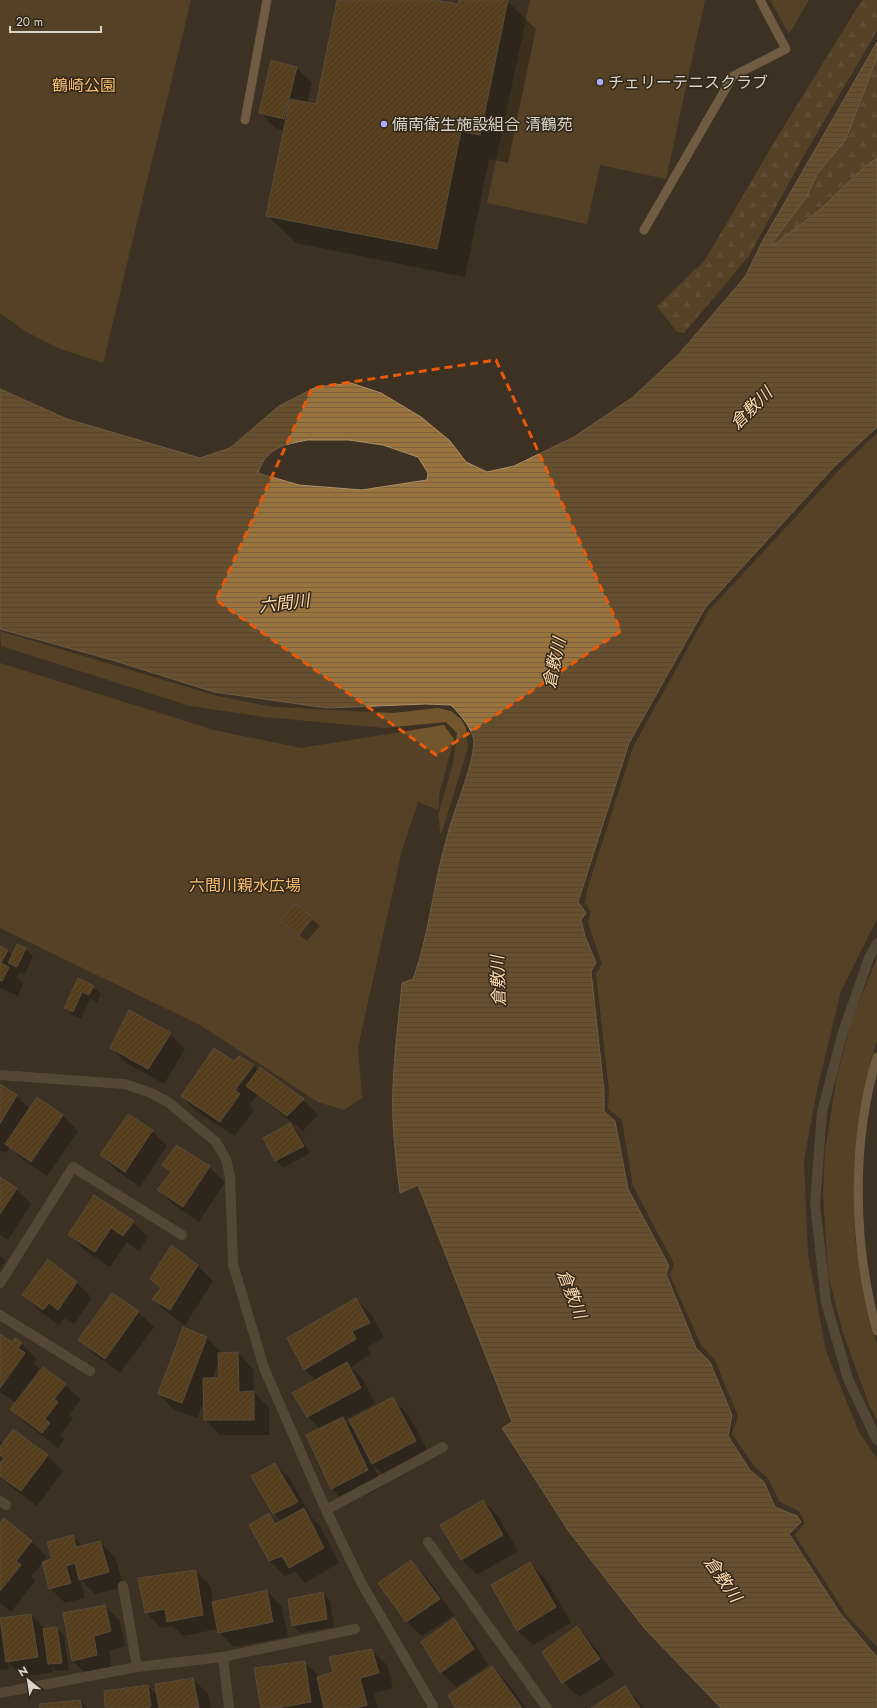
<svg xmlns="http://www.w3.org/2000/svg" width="877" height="1708" font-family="Jost,'Noto Sans JP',sans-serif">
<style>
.green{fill:#74562c}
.forest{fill:url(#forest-firs)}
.water{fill:url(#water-rules);stroke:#ad9068;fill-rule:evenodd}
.shadow{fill:#0007;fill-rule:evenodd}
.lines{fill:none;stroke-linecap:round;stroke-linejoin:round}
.stream{stroke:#ad9068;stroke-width:9}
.building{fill:url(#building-hatch);stroke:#776a59}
.service{stroke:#74634e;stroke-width:10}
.minor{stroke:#74634e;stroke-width:10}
.marked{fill:none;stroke:#e8590c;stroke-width:3;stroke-dasharray:8 5;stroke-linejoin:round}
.poi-dot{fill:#aeaefa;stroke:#322718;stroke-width:1.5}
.labels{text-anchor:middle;stroke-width:3;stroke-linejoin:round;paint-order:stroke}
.poi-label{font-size:16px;fill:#dad3ca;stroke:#322718;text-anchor:start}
.park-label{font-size:16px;fill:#f6bd70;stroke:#322718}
.water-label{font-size:17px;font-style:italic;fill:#fbd9ad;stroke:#322718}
</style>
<defs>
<pattern id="forest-firs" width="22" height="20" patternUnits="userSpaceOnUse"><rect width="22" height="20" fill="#74562c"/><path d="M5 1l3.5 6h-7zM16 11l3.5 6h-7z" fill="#876d49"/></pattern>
<pattern id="water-rules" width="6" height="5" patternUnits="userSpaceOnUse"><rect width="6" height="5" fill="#9a743e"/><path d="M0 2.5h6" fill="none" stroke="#7b613e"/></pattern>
<pattern id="building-hatch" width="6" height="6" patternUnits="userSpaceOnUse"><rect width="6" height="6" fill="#744f17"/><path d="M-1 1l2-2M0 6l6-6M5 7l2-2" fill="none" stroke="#876737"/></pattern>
</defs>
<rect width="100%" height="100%" fill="#3c3122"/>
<g class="green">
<polygon points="0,0 191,0 103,363 58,348 25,331 0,313"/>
<polygon points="530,0 705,0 666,179 600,165 587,224 487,203"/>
<polygon points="770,0 809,0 789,34"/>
<polygon points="877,433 877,919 841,991 817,1090 804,1160 808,1255 826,1351 859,1432 877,1459 877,1647 846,1614 795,1535 805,1523 799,1511 780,1502 768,1478 755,1467 732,1434 738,1416 715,1360 701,1345 670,1275 674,1264 633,1186 622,1120 608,1109 609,1090 596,974 602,964 588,923 591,912 585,903 587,890 633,747 709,610 843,466"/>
<polygon points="0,631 217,696 274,707 393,713 438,708 451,711 461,719 466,728 468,748 441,835 438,816 453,763 457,733 446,722 384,728 264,717 190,706 1,646"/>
<polygon points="0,663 214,730 301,748 444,725 454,739 440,791 438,810 418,802 402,850 358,1047 362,1098 344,1110 318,1102 200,1025 0,928"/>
<polygon points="877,958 877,1041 871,1059 859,1123 854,1185 855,1238 864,1296 877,1345 877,1420 870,1407 842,1330 828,1274 823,1194 825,1151 837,1076 852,1020"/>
</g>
<g class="forest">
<polygon points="862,0 877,0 877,31 807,150 749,256 684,333 677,332 657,306 705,260 776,139"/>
<polygon points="877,57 877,158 863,168 821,209 775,244 770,245 806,198 817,174 846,139"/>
</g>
<path class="water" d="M877 42V57L846 139 817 174 806 198 771 244H775L821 209 863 168 877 158V427L833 468 705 608 629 743 578 902 586 913 581 920 585 936 596 963 591 971 604 1091V1111L615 1121 628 1189 669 1266 666 1274 696 1348 710 1362 732 1415 728 1436 750 1470 764 1482 775 1507 797 1516 801 1522 789 1534 840 1613 877 1657V1708H721L645 1629 570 1533 502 1428 512 1422 418 1185 400 1193C397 1169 394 1145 393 1120 391 1075 398 1029 402 983L413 979C430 933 433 884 447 837 454 809 472 770 474 743 474 730 460 714 451 705L425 704 327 708 214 692 112 660 0 629V389L67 419 200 458 230 448 279 406 316 387 351 383 381 393 421 417 450 441 466 462 487 472 514 466 574 437 633 397 679 354 745 277 762 242ZM307 440H349L383 445 418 457 428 473 427 480 362 490 299 485 258 473C267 447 283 445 307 440Z"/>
<g class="shadow">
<polygon points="338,0 431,0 459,6 460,0 502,0 507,1 536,29 508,163 489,159 465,277 296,243 267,215 284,130 275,128 260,112 272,61 297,68 312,83 307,103 317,105"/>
<polygon points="296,905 320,926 307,941 282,921"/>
<polygon points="0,947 7,950 13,956 25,949 33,956 25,974 20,972 17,977 23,983 18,996 0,988"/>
<polygon points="78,980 93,987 101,994 97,1002 90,999 81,1019 72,1015 65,1008"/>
<polygon points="170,1034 185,1049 164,1084 126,1063 111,1048"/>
<polygon points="234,1063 253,1065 259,1071 303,1100 318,1115 303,1131 257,1095 250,1105 254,1110 235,1136 197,1112 182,1096"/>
<polygon points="0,1086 17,1096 30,1109 62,1115 78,1131 47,1176 22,1159 10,1147 6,1153 0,1150"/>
<polygon points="128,1116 152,1131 167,1146 140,1187 116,1170 101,1155"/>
<polygon points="290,1124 298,1132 310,1153 283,1168 276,1160"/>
<polygon points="209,1167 225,1182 199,1222 174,1205 158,1190"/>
<polygon points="0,1178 16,1189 31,1204 8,1240 0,1235"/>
<polygon points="133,1222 148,1237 139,1251 127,1242 110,1267 84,1250 69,1234"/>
<polygon points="0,1256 5,1261 0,1269"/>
<polygon points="48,1260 77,1283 92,1298 74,1324 64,1318 59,1325 38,1310 23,1295"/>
<polygon points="197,1265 213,1281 185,1325 169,1314 153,1299 161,1289 152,1279"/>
<polygon points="356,1299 371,1314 384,1338 367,1347 371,1354 351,1367 362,1378 375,1403 345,1420 355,1430 392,1399 408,1414 431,1457 388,1479 373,1465 383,1486 347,1504 332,1489 320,1429 307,1416 316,1381 305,1370 288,1338"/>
<polygon points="138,1312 154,1327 120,1373 95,1355 80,1340"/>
<polygon points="0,1335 12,1343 21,1343 37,1359 34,1363 39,1369 29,1384 30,1385 43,1368 65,1385 81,1400 69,1414 73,1418 60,1435 65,1439 58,1448 27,1424 11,1409 16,1403 0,1392"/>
<path d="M207 1338 222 1353H238L253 1369 254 1392 269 1408V1435H220L205 1419V1399L197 1418 174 1410 159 1394ZM219 1361 220 1379H212Z"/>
<polygon points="14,1430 48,1456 63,1471 37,1506 10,1486 0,1476 0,1440 4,1443"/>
<polygon points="275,1464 290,1479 312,1518 319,1524 339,1563 305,1583 295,1572 285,1576 270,1561 251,1526 269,1514 278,1524 282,1522 274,1514 252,1477"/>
<polygon points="483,1501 498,1516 518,1551 477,1575 462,1560"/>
<polygon points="0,1525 31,1541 47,1557 31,1577 35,1581 11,1612 0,1603"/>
<polygon points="72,1536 83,1547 100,1542 115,1557 124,1587 95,1594 80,1579 85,1598 65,1603 50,1588"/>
<polygon points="411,1561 426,1576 454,1615 422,1636 406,1621"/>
<polygon points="529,1563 545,1578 571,1623 533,1645 517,1630"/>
<polygon points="196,1571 211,1587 213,1602 267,1591 282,1607 288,1637 234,1647 219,1632 218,1629 183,1636 173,1626 161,1628 146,1612"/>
<polygon points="323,1594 330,1601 334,1627 300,1633 293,1625"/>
<polygon points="105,1606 120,1621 125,1646 109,1651 112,1671 88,1676 73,1661 64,1614"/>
<polygon points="31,1615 46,1630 56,1628 64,1635 69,1670 56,1671 52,1667 53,1672 22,1677 8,1662 9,1669 0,1670 0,1629 3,1632"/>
<polygon points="454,1620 469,1635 488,1665 456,1687 441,1672"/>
<polygon points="577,1627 592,1643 615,1675 579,1697 563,1682"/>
<polygon points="372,1650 387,1665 393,1688 374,1693 378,1708 262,1708 304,1662 320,1677 334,1673"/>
<polygon points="492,1667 507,1682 526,1708 457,1708"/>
<polygon points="193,1679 208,1694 211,1708 106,1708 148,1686 158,1696"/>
<polygon points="625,1687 644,1708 593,1708"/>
<polygon points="80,1701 87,1708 41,1708"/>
</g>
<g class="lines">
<g class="stream">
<polyline points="245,120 267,0"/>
<polyline points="644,230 733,76 786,49 760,0"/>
<path d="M877 1057C851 1143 853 1245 877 1331"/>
</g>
</g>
<g class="building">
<polygon points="337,0 436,0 458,4 459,0 508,0 480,135 461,131 437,249 266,216 290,99 316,104"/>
<polygon points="271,60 297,67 284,119 259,113"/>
<polygon points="295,904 313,917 299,935 280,921"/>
<polygon points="17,944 26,948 17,967 8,963"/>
<polygon points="0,946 8,950 1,963 9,967 2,981 0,980"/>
<polygon points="78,978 94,986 89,995 82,992 73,1012 64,1008"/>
<polygon points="129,1010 171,1033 148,1069 110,1048"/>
<polygon points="214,1048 234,1061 239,1056 254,1065 235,1090 240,1094 220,1122 181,1096"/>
<polygon points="260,1067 304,1099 287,1116 246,1086"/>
<polygon points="0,1084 17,1095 0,1124"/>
<polygon points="37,1097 63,1115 31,1162 5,1144"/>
<polygon points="128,1114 153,1130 125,1172 100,1155"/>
<polygon points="290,1123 304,1146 275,1161 263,1138"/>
<polygon points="176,1145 210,1166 183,1207 157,1190 171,1172 162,1165"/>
<polygon points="0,1177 17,1188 0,1214"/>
<polygon points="94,1195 134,1221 123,1236 111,1228 95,1252 68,1235"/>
<polygon points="171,1245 198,1265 170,1310 152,1299 161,1288 150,1279"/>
<polygon points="48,1259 77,1282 58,1310 49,1303 43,1310 22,1295"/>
<polygon points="112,1293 139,1311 105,1359 78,1340"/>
<polygon points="356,1298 370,1323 352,1331 356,1339 304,1370 287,1338"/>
<polygon points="183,1327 207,1337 182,1403 158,1394"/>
<polygon points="0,1334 12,1342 15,1338 22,1343 18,1348 25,1353 0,1388"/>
<polygon points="238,1352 239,1392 254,1391 254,1420 204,1420 203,1378 219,1378 218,1353"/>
<polygon points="347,1362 361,1388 307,1417 292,1393"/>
<polygon points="43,1367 66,1384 54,1399 58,1402 45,1419 50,1423 42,1433 10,1409"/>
<polygon points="393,1397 416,1441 372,1464 349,1420"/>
<polygon points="343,1417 368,1470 331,1489 306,1435"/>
<polygon points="13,1429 48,1455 21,1491 0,1476 0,1463 4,1458 0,1455 0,1447"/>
<polygon points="275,1463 298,1502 273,1514 251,1476"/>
<polygon points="483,1500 503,1535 461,1560 440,1525"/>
<polygon points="304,1508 324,1548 289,1568 282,1556 269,1561 249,1525 269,1513 275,1524"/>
<polygon points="4,1518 32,1541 16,1561 21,1565 0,1591 0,1523"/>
<polygon points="73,1535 76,1547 100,1541 109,1572 79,1580 75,1563 66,1566 71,1583 49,1589 42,1562 52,1559 47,1542"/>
<polygon points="411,1560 440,1599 406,1622 378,1583"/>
<polygon points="530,1562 556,1607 517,1631 491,1585"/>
<polygon points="196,1570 203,1615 167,1622 165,1609 145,1613 138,1578"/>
<polygon points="267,1590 273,1622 218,1633 212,1602"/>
<polygon points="323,1592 327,1619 292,1626 288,1599"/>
<polygon points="105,1605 111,1631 94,1636 97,1655 72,1661 63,1613"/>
<polygon points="31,1614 38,1657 6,1662 0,1618"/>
<polygon points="454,1618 474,1649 440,1673 421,1642"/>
<polygon points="577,1626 600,1659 562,1683 542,1652"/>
<polygon points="57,1627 62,1663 48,1664 43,1629"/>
<polygon points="372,1649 379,1673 360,1678 367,1705 356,1708 324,1708 317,1677 333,1672 329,1657"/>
<polygon points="305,1661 311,1702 277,1708 261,1708 254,1668"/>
<polygon points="492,1666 522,1708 455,1708 448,1695"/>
<polygon points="193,1678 199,1708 159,1708 155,1684"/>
<polygon points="148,1685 151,1706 148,1708 105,1708 104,1691"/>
<polygon points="625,1686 640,1708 591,1708"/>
<polygon points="80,1700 82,1708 40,1708 39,1704"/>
</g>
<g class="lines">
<polyline class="service" points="123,1586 137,1667"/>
<g class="minor">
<polyline points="877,943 869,958 842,1035 822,1112 815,1204 826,1302 848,1379 877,1440"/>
<polyline points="0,1075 124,1084 149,1092 168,1102 216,1142 226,1159 230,1177 233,1264 264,1368 326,1510 362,1584 433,1706 432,1708"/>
<polyline points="0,1283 73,1167 182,1235"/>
<polyline points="0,1315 90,1371"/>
<polyline points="0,1501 6,1505"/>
<polyline points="326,1510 443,1447"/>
<polyline points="428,1542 547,1708"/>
<polyline points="223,1657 229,1708"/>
<polyline points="0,1693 137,1667 223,1657 355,1629"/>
</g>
</g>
<path d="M0 0H877V1708H0ZM496 360 621 631 436 755 216 600 312 388Z" fill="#3c3122" fill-opacity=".55" fill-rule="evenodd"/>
<path class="marked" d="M496 360 621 631 436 755 216 600 312 388Z"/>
<g class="poi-dot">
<circle cx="600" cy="82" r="4"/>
<circle cx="384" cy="124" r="4"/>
</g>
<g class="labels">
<g class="poi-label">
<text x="608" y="88">チェリーテニスクラブ</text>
<text x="392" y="130">備南衛生施設組合 清鶴苑</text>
</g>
<g class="park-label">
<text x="84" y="91">鶴崎公園</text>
<text x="245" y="891">六間川親水広場</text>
</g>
<g class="water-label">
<text transform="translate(751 408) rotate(-45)" y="6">倉敷川</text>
<text transform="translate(284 603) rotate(-7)" y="6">六間川</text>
<text transform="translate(554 663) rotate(-78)" y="6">倉敷川</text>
<text transform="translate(498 981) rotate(-92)" y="6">倉敷川</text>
<text transform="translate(572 1294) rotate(68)" y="6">倉敷川</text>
<text transform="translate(723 1579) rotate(55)" y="6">倉敷川</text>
</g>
</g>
<g transform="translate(28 1680) rotate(330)" stroke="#322718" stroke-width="3" paint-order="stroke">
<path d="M0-3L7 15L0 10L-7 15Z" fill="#dad3ca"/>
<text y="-6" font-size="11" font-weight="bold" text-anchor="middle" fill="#dad3ca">N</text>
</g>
<path d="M10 26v6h91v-6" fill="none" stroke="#dad3ca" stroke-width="2"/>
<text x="16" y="26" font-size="12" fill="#dad3ca" stroke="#322718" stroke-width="3" paint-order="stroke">20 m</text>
</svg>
